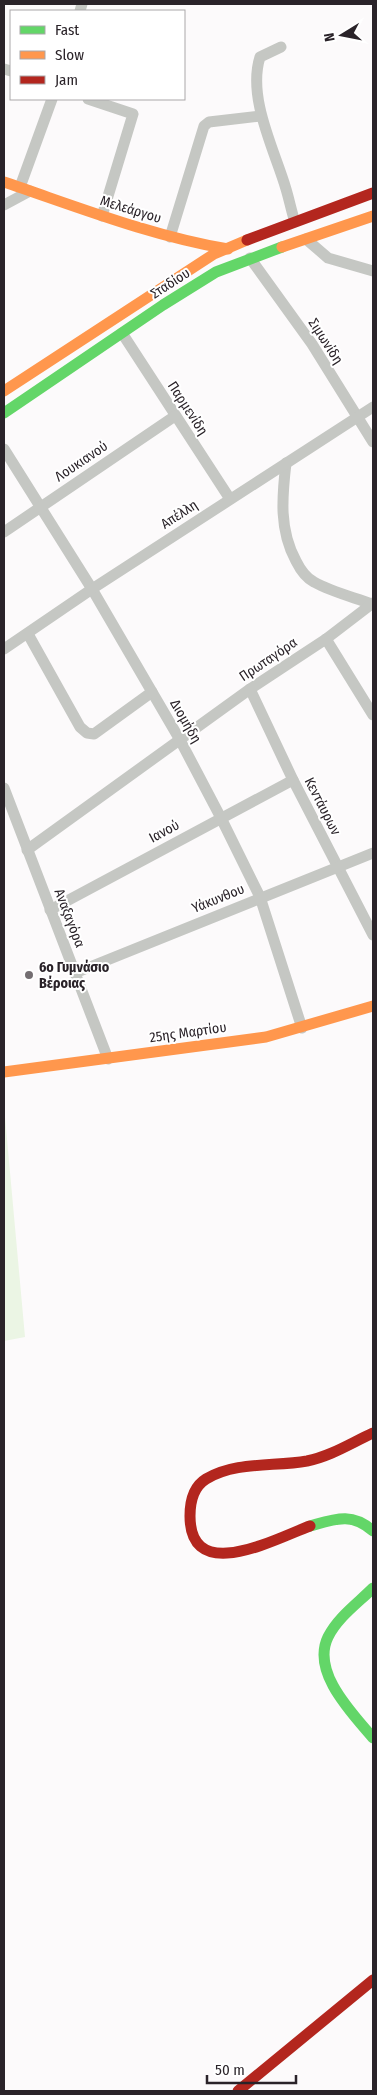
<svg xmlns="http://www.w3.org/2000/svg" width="377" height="2095" font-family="'Fira Sans Condensed',sans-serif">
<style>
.green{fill:#ebf5e4}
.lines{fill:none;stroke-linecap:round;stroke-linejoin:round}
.street{stroke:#c5c7c3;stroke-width:11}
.fast{stroke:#63d668;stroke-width:11}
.slow{stroke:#ff974d;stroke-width:11}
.jam{stroke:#b3261e;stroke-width:11}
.poi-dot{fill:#746e72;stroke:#fff;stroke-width:2}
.labels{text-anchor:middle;stroke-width:4;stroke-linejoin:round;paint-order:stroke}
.street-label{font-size:14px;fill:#2a2329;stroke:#fff}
.poi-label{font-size:14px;font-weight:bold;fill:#2a2329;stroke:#fff;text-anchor:start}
</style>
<rect width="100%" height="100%" fill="#fcfafb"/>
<polygon class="green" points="4,1106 25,1337 4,1341"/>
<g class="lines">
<g class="street">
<polyline points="80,11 82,4"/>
<path d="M281 47 260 57C247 98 275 151 286 189 289 199 291 209 294 219"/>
<polyline points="4,69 11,71"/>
<polyline points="88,99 133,114 102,216"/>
<polyline points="20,187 52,99"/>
<polyline points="4,205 30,191"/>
<polyline points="170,237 204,126 209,122 261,116"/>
<polyline points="306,239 328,258 373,271"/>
<polyline points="250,258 312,344 373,442"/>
<polyline points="122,333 230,499"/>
<polyline points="4,449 92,589 180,740 221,818 260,897 302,1028"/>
<path d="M286 463C282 497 279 530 296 561 300 569 306 578 314 582 332 592 353 597 372 604"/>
<polyline points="4,532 175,416"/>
<polyline points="28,634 80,727 87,733 94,734 152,692"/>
<polyline points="326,639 373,715"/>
<polyline points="4,649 92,589 373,407"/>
<polyline points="250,689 293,780 373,935"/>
<polyline points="4,788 108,1059"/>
<polyline points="27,850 250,689 326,639 373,603"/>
<polyline points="50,910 293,780"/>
<polyline points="75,973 373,853"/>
</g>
<g class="fast">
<polyline points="4,413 163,305 216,272 282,247"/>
<path d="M310 1526C335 1519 352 1512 373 1531"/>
<path d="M373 1588C358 1603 338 1617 328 1637 311 1672 352 1713 373 1738"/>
</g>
<g class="slow">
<path d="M4 182C78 207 151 236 228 249"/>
<polyline points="282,247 373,216"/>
<polyline points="4,391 214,254 247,240"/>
<polyline points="4,1072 266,1037 373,1006"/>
</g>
<g class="jam">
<polyline points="247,240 373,193"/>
<path d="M310 1526C277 1538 190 1586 190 1516 190 1501 193 1487 206 1479 236 1461 274 1467 307 1461 331 1456 351 1443 373 1433"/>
<polyline points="238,2091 373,1980"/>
</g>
</g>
<circle class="poi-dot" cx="29" cy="975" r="5"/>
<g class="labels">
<g class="street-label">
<text transform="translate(131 209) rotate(17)" y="5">Μελεάργου</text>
<text transform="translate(170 283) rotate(-33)" y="5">Σταδίου</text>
<text transform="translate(326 341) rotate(57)" y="5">Σιμωνίδη</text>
<text transform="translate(188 408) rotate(57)" y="5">Παρμενίδη</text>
<text transform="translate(81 461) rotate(-34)" y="5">Λουκιανού</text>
<text transform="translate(179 514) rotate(-33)" y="5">Απέλλη</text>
<text transform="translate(268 659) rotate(-34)" y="5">Πρωταγόρα</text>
<text transform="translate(186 721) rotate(60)" y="5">Διομήδη</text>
<text transform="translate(323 806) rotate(63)" y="5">Κεντάυρων</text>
<text transform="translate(164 831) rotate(-28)" y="5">Ιανού</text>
<text transform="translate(218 898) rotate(-22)" y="5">Υάκυνθου</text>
<text transform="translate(70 918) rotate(69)" y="5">Αναξαγόρα</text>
<text transform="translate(188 1032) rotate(-8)" y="5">25ης Μαρτίου</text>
</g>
<g class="poi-label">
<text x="39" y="972">6ο Γυμνάσιο<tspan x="39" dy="16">Βέροιας</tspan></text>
</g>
</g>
<rect width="377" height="2095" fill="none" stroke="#2a2329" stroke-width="10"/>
<rect x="10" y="10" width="175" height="90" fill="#ffffff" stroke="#aaa7a9"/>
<rect x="20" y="26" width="25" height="8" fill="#63d668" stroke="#aaa7a9"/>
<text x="55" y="35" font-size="15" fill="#2a2329">Fast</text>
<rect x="20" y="51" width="25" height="8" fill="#ff974d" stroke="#aaa7a9"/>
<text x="55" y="60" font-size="15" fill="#2a2329">Slow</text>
<rect x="20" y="76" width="25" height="8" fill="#b3261e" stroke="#aaa7a9"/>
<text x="55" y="85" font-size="15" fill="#2a2329">Jam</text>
<g transform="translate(342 35) rotate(260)" stroke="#ffffff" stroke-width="4" paint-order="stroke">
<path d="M0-4L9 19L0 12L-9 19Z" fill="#2a2329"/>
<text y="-8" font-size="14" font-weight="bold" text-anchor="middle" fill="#2a2329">N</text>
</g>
<path d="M207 2075v8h89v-8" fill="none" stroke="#2a2329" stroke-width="2.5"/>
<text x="215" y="2075" font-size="15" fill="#2a2329" stroke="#ffffff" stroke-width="4" paint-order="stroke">50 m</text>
</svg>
